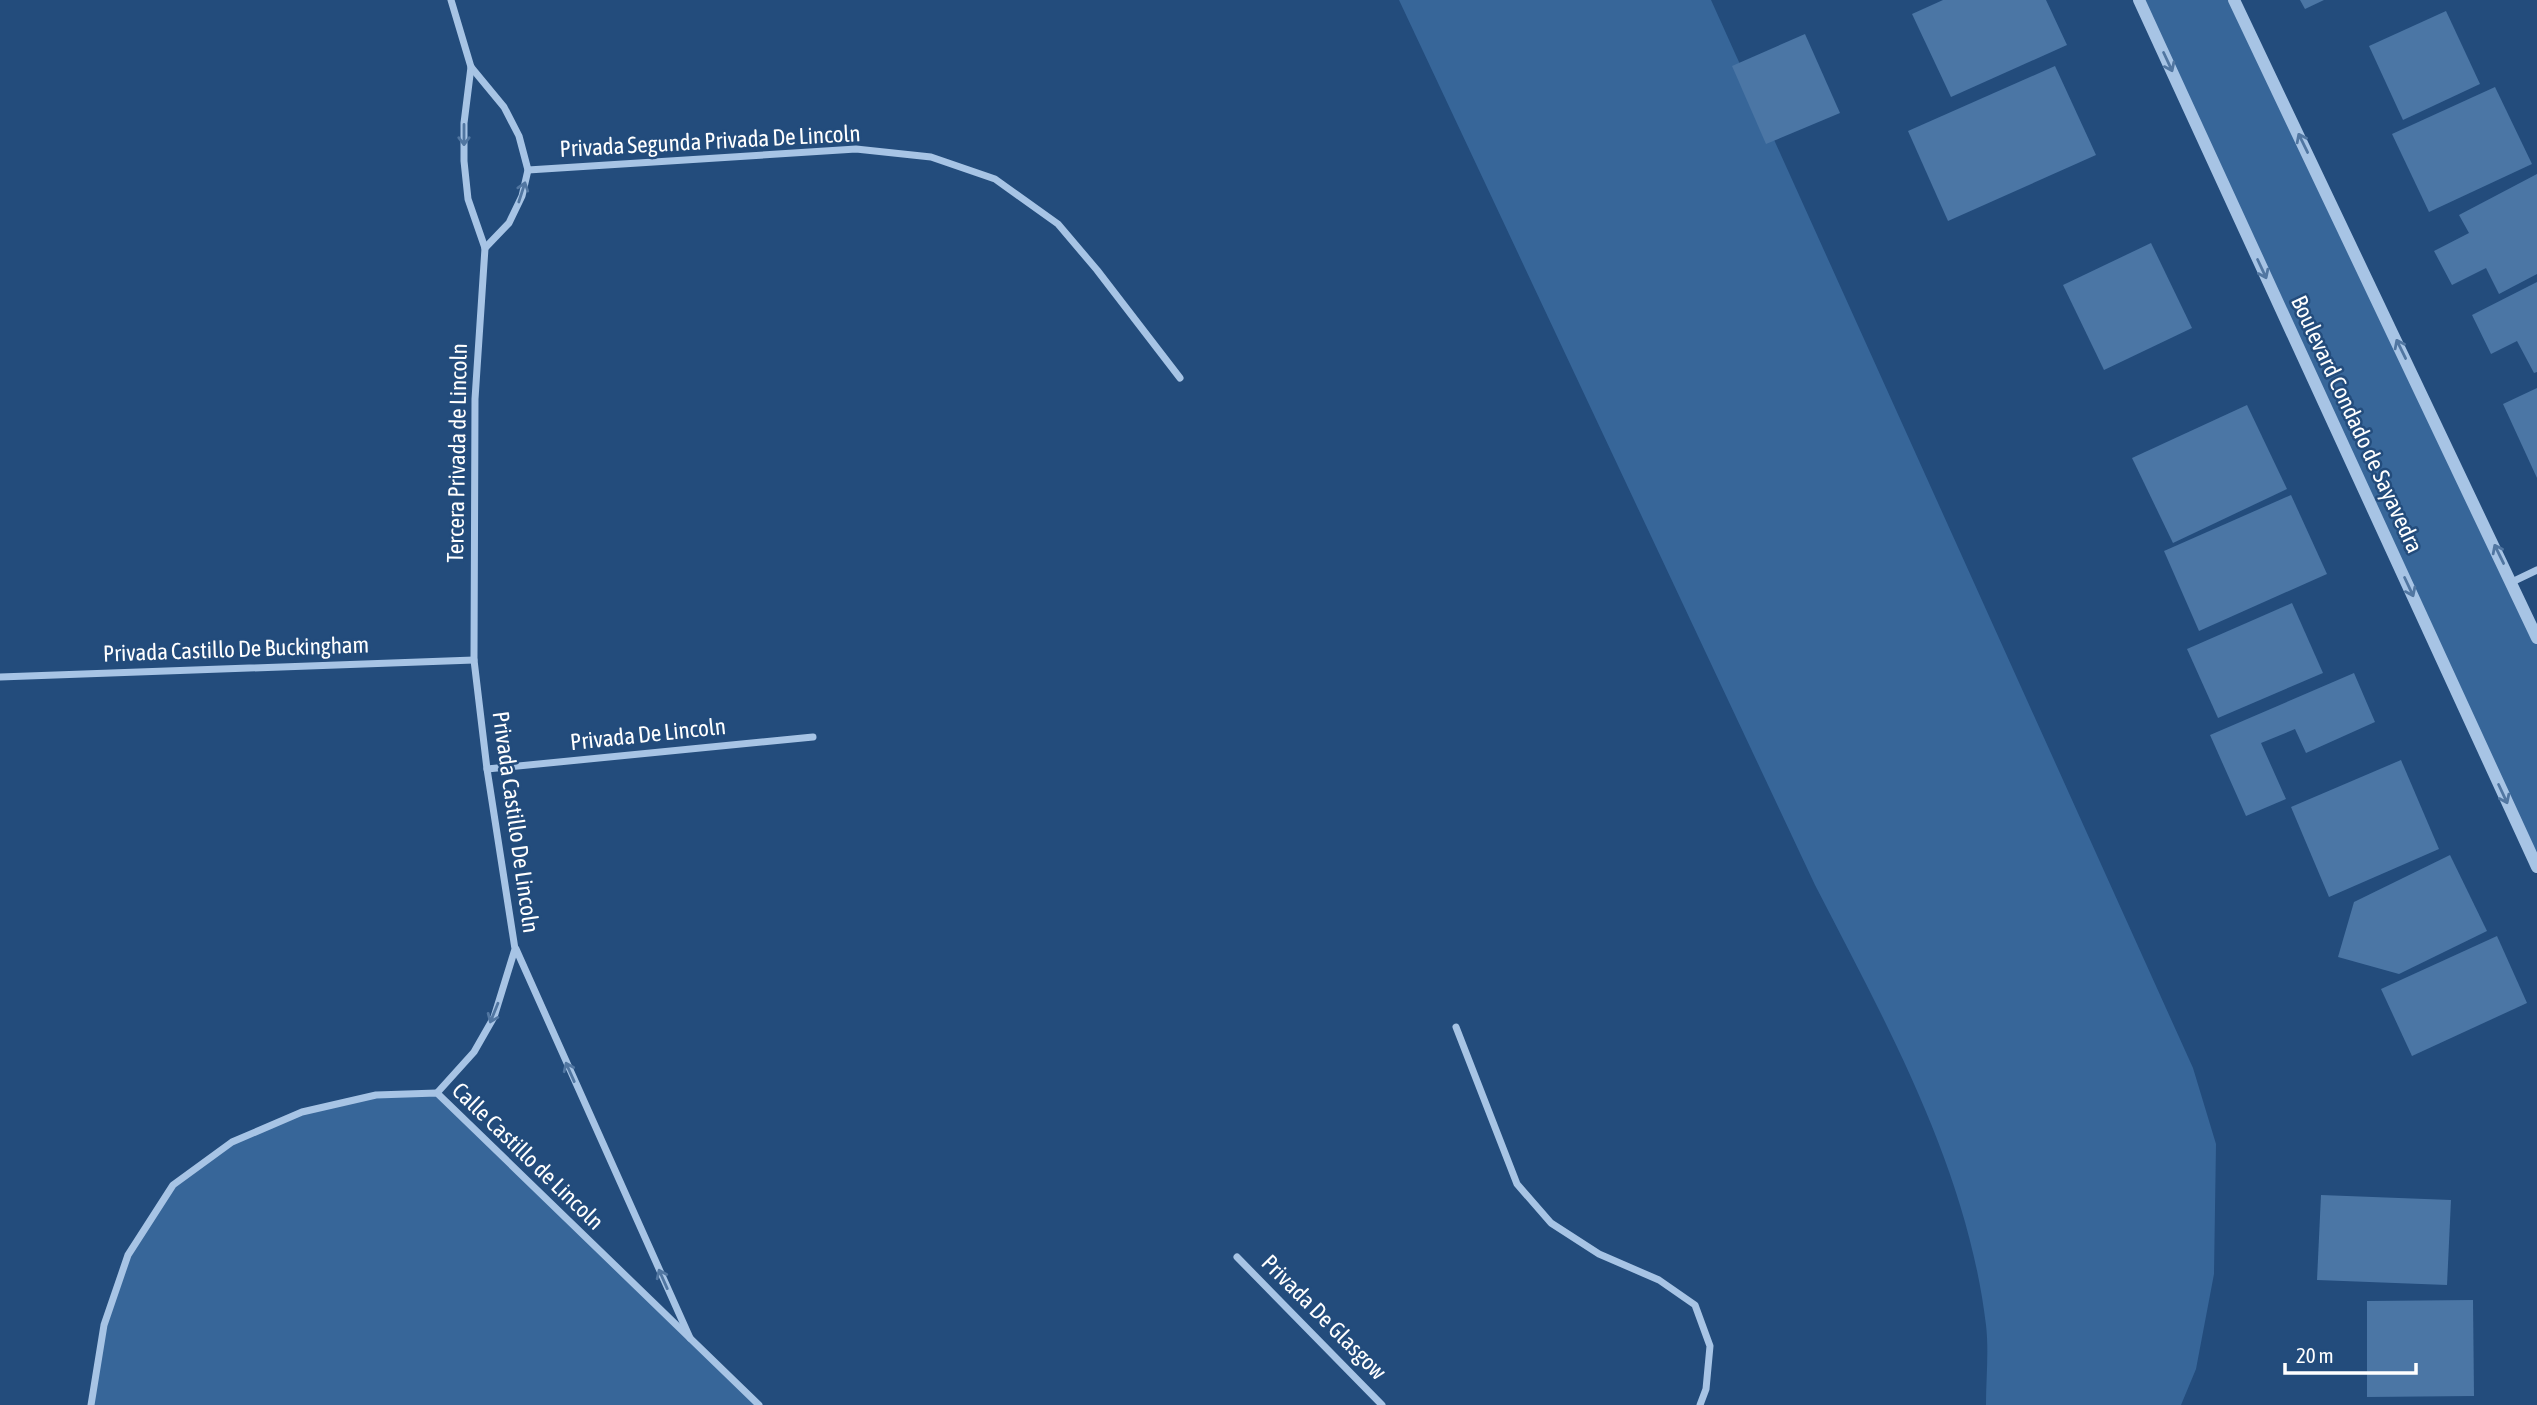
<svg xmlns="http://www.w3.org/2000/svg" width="2537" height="1405" font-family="'Asap Condensed',sans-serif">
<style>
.green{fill:#376699}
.building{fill:#4b76a5}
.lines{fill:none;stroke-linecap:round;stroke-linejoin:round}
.minor{stroke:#a7c4e5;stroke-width:7}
.tertiary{stroke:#a7c4e5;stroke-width:12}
.oneway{stroke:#5176a1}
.labels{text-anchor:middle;stroke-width:5;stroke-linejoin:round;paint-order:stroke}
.street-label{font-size:23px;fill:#fff;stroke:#234c7c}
</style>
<rect width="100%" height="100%" fill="#234c7c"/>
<g class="green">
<path d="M1399 0H1711L2193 1068 2216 1144 2214 1274 2196 1369 2181 1405H1986C1986 1379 1989 1351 1986 1325 1967 1167 1887 1025 1815 885Z"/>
<polygon points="2139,0 2234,0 2537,638 2537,867"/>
<polygon points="437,1093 759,1405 91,1405 104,1325 128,1255 173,1185 232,1142 302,1112 376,1095"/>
</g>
<g class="building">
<polygon points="1943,0 2046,0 2067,45 1951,97 1912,14"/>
<polygon points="2300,0 2324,0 2305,9"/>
<polygon points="2446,11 2480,84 2403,120 2369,46"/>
<polygon points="1805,34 1840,113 1766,144 1732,66"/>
<polygon points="2055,66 2096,155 1948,221 1908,131"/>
<polygon points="2495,87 2532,164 2429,212 2392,134"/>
<polygon points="2537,174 2537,274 2499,294 2486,268 2452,285 2434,251 2469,233 2459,215"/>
<polygon points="2151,243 2192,328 2104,370 2063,285"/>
<polygon points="2537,282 2537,372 2534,373 2517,341 2491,354 2472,315"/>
<polygon points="2537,388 2537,478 2503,404"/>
<polygon points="2247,405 2287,489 2173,543 2132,458"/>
<polygon points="2291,495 2327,574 2199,631 2164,551"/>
<polygon points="2292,603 2323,673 2218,718 2187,649"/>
<polygon points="2354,673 2375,722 2306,753 2295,729 2261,743 2286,799 2246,816 2210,735"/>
<polygon points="2401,760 2439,849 2329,897 2291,807"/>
<polygon points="2450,855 2487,931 2399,974 2338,957 2354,902"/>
<polygon points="2497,936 2527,1003 2412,1056 2381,989"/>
<polygon points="2321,1195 2451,1200 2447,1285 2317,1280"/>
<polygon points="2473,1300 2474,1396 2367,1397 2367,1301"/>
</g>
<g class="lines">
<g class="minor">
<polyline points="451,0 471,67 504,107 519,136 528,170 522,196 509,223 485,248"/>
<polyline points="528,170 856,149 931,157 995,179 1058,224 1097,270 1180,378"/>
<polyline points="2512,582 2537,570"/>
<polyline points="0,677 474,660"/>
<polyline points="487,769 813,737"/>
<polyline points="516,949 690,1338"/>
<polyline points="1456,1027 1517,1184 1551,1223 1599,1254 1659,1280 1695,1305 1710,1346 1706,1389 1700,1405"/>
<polyline points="437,1093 474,1052 494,1017 515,949 487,769 474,660 475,399 485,248 468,199 464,161 464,123 471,67"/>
<polyline points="1237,1257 1382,1405"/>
<polyline points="91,1405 104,1325 128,1255 173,1185 232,1142 302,1112 376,1095 437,1093 759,1405"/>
</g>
<g class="tertiary">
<polyline points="2139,0 2537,867"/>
<polyline points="2234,0 2537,638"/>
</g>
</g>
<defs><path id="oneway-shaft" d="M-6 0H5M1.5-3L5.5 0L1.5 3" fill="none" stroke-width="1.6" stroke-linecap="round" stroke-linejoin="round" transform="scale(1.75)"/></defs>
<g class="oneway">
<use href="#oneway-shaft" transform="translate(2168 62) rotate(65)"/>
<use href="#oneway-shaft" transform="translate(464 135) rotate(90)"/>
<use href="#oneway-shaft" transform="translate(2303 143) rotate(-116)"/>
<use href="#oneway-shaft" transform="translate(522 192) rotate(-72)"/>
<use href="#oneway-shaft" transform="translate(2262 269) rotate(65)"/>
<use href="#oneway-shaft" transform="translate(2401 349) rotate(-116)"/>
<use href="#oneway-shaft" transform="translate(2499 554) rotate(-116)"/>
<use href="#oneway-shaft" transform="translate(2409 587) rotate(65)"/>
<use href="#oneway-shaft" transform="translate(2503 794) rotate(65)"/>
<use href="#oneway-shaft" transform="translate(494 1013) rotate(112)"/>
<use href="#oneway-shaft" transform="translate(570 1072) rotate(-114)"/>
<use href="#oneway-shaft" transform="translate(663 1279) rotate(-114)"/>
</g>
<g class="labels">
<g class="street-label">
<text transform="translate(710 141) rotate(-3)" y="8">Privada Segunda Privada De Lincoln</text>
<text transform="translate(2357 424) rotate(65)" y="8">Boulevard Condado de Sayavedra</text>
<text transform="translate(457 453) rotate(-89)" y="8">Tercera Privada de Lincoln</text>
<text transform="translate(236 649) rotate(-2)" y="8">Privada Castillo De Buckingham</text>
<text transform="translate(648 734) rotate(-6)" y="8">Privada De Lincoln</text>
<text transform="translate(516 822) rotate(82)" y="8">Privada Castillo De Lincoln</text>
<text transform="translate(528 1156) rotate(44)" y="8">Calle Castillo de Lincoln</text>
<text transform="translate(1324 1317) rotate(45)" y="8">Privada De Glasgow</text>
</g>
</g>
<path d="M2285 1363v10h131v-10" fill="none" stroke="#ffffff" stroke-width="3.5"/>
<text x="2296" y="1363" font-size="21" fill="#ffffff" stroke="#234c7c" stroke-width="5" paint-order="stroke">20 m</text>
</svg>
